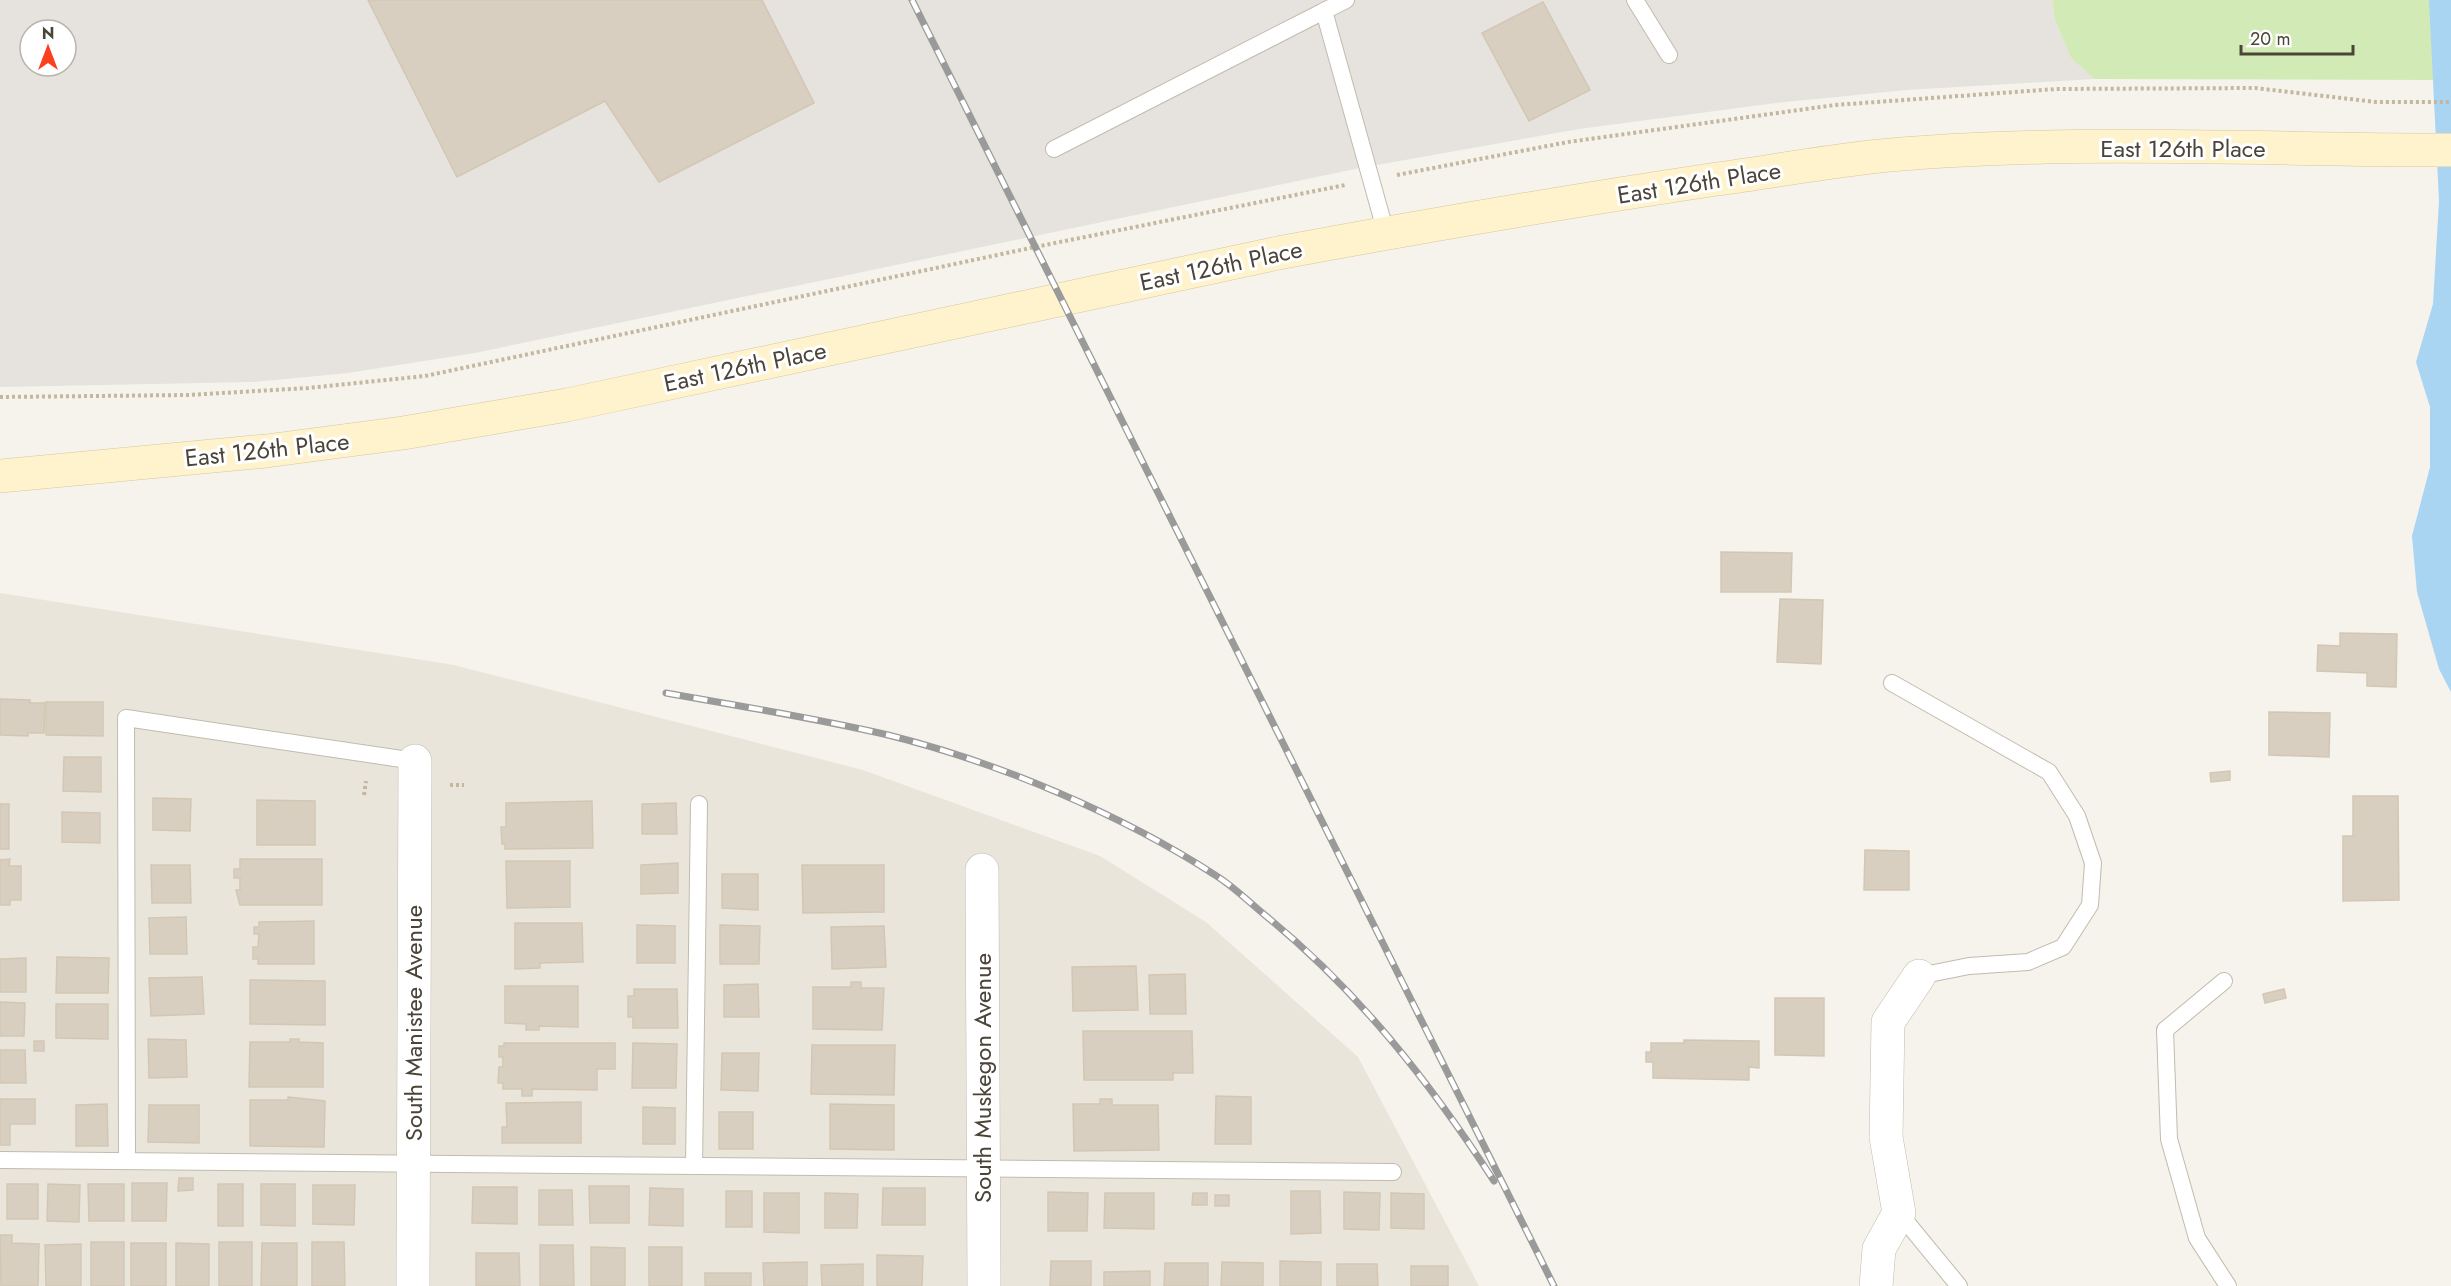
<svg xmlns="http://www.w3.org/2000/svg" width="2451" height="1286" font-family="Jost,sans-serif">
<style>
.residential{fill:#eae5da}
.industrial{fill:#e6e2dd;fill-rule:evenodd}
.green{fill:#d2eab5}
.water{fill:#a9d4f2}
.building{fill:#d8cfc1;stroke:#d3c7b4;stroke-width:1.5}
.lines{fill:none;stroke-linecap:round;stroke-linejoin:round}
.lane-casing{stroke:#c2bbae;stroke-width:18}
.street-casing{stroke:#c2bbae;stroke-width:34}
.secondary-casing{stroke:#d6c79b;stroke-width:34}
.path{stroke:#c4b79f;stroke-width:4;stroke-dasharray:3 3;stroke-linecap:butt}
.lane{stroke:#fff;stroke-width:16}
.street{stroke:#fff;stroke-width:33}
.secondary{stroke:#fff3cd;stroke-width:33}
.rail-casing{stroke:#9a9a9a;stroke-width:7}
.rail{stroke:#fff;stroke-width:4.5;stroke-dasharray:14;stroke-linecap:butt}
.labels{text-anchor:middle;stroke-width:6;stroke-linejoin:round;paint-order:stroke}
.street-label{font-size:24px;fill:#4b4439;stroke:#fff}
</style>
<rect width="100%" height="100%" fill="#f6f3ec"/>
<polygon class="residential" points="0,593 454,665 863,770 1100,856 1206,922 1358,1057 1479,1286 0,1286"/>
<path class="industrial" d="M0 0H2052L2055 20 2071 58 2094 79 1907 90 1776 103 1579 129 1360 168 475 353 348 373 253 382 0 387ZM30 30H66V66H30Z"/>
<polygon class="green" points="2052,0 2451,0 2451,80 2094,79 2071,58 2055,20"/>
<polygon class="water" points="2429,0 2451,0 2451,692 2439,669 2417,592 2412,536 2430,467 2430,407 2416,362 2433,304 2439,201"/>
<g class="building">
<polygon points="368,0 762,0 814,103 659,182 605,101 457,177"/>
<polygon points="1543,2 1590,90 1529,121 1482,33"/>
<polygon points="1721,552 1792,553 1791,592 1721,592"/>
<polygon points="1780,599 1823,600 1821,664 1777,662"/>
<polygon points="2340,633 2397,634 2396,687 2367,686 2367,673 2317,671 2318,645 2340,646"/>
<polygon points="0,699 30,700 30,703 45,703 44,733 28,733 28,736 0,735"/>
<polygon points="46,702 103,702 103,736 46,735"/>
<polygon points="2269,712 2330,713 2329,757 2269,755"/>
<polygon points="64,757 101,757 101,792 63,791"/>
<polygon points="2230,771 2230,780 2211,782 2210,773"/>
<polygon points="2353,796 2398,796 2399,900 2343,901 2343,836 2353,836"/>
<polygon points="153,798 191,799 190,831 153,830"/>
<polygon points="257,800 315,801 315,845 257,845"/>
<polygon points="592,801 593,848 505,849 505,844 502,844 501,827 506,827 506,803"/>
<polygon points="676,803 677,834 642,834 642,804"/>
<rect x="0" y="804" width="9" height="45"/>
<polygon points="62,812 100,813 100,843 62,842"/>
<polygon points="1865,850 1909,851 1909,890 1864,890"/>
<polygon points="10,859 9,866 21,866 21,900 10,900 10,905 0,905 0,860"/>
<polygon points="240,859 322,859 322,905 240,905 236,890 240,890 240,878 234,878 234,869 240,869"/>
<polygon points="506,861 570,861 570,907 507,908"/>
<polygon points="678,863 678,893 641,894 641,865"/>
<polygon points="151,865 190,865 191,903 152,903"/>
<polygon points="802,865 884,865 884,912 803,913"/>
<polygon points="722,874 758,874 758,910 722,908"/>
<polygon points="186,917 187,954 150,954 149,918"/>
<polygon points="314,921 314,964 258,964 258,959 253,959 253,947 258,947 259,934 254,934 254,927 259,927 259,922"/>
<polygon points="515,923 582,923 583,962 540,963 540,968 515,969"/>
<polygon points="637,925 675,926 675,963 637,963"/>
<polygon points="720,925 760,926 759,964 720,964"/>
<polygon points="884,926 886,967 832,969 831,927"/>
<polygon points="57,957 109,958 108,993 56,993"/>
<polygon points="26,958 26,992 0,992 0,959"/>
<polygon points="1136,966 1138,1010 1073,1011 1072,967"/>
<polygon points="1185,974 1186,1014 1150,1014 1149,975"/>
<polygon points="202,977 204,1014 151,1016 149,978"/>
<polygon points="250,980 325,981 325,1025 250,1024"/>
<polygon points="851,982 861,982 861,988 884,988 882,1030 813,1029 813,987 851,987"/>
<polygon points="758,984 759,1017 724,1017 724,985"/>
<polygon points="505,986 578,986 578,1027 539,1026 539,1030 526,1030 526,1024 505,1023"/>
<polygon points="634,989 677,989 678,1028 633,1028 633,1017 628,1017 628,996 634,996"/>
<polygon points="2284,989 2286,998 2265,1003 2263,994"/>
<polygon points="1775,998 1824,998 1824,1056 1775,1055"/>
<polygon points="0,1002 25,1003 24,1036 0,1036"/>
<polygon points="56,1004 108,1004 108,1039 56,1038"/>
<polygon points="1083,1031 1192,1031 1193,1073 1173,1073 1173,1080 1084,1080"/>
<polygon points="148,1039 186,1040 187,1077 149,1078"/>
<polygon points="290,1039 299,1039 299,1042 323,1043 323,1087 249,1087 250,1042 290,1042"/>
<polygon points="1684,1040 1759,1041 1759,1068 1749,1067 1749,1080 1653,1078 1653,1062 1646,1062 1646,1052 1651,1052 1651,1043 1684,1043"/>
<rect x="34" y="1041" width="10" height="10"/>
<polygon points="504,1043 615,1043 615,1069 597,1069 597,1090 532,1089 532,1096 522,1096 522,1089 503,1089 503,1083 498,1083 499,1067 503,1067 503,1057 499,1057 499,1046 504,1046"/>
<polygon points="633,1043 677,1044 676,1088 632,1088"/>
<polygon points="812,1045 895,1045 894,1095 811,1094"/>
<polygon points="0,1050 25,1050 26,1083 0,1083"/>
<polygon points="722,1053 759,1053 758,1091 721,1090"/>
<polygon points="1216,1096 1251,1097 1251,1144 1215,1144"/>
<polygon points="288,1097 325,1101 324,1147 250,1146 250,1100 288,1100"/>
<polygon points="0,1099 35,1099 35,1124 10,1124 10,1145 0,1145"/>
<polygon points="1100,1099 1112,1099 1112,1105 1158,1105 1159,1150 1074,1151 1073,1104 1100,1104"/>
<polygon points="581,1102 581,1143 502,1143 502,1127 507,1127 506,1103"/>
<polygon points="107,1104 108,1146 76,1146 76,1105"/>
<polygon points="830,1104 894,1105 894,1150 830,1149"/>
<polygon points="149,1105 199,1105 199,1143 148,1142"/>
<polygon points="643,1107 675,1108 675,1144 643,1144"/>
<rect x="719" y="1112" width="34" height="37"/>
<polygon points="179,1178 193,1178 193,1190 178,1191"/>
<polygon points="132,1183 167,1183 166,1221 132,1221"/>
<rect x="7" y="1184" width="31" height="35"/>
<polygon points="48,1184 80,1185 79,1222 47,1221"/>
<polygon points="88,1184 124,1184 124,1221 89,1221"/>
<rect x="218" y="1184" width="25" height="42"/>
<polygon points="261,1184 295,1184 295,1226 261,1225"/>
<polygon points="313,1185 355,1185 354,1225 313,1224"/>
<polygon points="589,1186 629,1186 629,1223 590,1223"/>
<polygon points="473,1187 517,1187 517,1224 472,1223"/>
<polygon points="650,1188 683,1189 683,1226 649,1225"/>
<polygon points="883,1188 925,1188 925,1225 882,1225"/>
<polygon points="539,1190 572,1190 573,1225 539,1225"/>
<rect x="726" y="1191" width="26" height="36"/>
<polygon points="1291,1191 1320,1191 1321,1233 1291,1234"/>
<polygon points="1048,1192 1088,1193 1087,1231 1048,1231"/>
<polygon points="1344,1192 1380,1193 1379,1230 1344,1229"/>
<polygon points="764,1193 799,1193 799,1233 764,1232"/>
<polygon points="825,1193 858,1194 857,1228 825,1228"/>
<polygon points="1105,1193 1154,1193 1154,1229 1104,1228"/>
<polygon points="1193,1193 1207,1193 1207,1205 1192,1205"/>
<polygon points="1391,1193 1424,1194 1424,1229 1391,1228"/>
<rect x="1215" y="1195" width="14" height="11"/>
<polygon points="0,1235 12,1235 12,1243 39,1244 38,1286 1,1286"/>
<rect x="91" y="1242" width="33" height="44"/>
<rect x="219" y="1242" width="33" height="44"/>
<polygon points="312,1242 344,1242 345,1286 312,1286"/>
<rect x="131" y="1243" width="35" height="43"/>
<polygon points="176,1243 209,1244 209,1286 176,1286"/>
<polygon points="262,1243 297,1243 297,1286 261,1286"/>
<polygon points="81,1244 81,1286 46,1286 45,1245"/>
<polygon points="540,1245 573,1245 574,1286 540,1286"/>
<polygon points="591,1247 625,1248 625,1286 591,1286"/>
<rect x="649" y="1247" width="33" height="39"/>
<polygon points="476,1253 519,1253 520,1286 476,1286"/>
<polygon points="877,1255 923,1256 922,1286 877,1286"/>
<polygon points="1051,1261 1091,1261 1091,1286 1050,1286"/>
<polygon points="1280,1261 1321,1262 1321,1286 1280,1286"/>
<polygon points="807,1262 807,1286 764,1286 763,1263"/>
<polygon points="1222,1262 1263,1263 1263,1286 1221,1286"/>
<polygon points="1165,1263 1208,1263 1208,1286 1164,1286"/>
<polygon points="863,1264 863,1286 822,1286 821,1265"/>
<polygon points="1337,1264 1377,1264 1378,1286 1337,1286"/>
<rect x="1411" y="1266" width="37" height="20"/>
<polygon points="1150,1271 1150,1286 1104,1286 1104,1272"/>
<rect x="705" y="1273" width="46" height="13"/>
</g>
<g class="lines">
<g class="lane-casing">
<g id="lane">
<polyline points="1346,0 1324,11 1386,233"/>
<polyline points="1635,0 1669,55"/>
<polyline points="1054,149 1324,11"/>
<polyline points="1892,683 2049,772 2077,816 2093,863 2090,905 2063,947 2028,962 1969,966 1919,976"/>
<polyline points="2224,981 2165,1030 2169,1139 2197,1238 2228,1286"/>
<polyline points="0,1160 1393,1172"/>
<polyline points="127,1161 126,718 415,761"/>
<polyline points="694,1166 699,804"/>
<polyline points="1899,1213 1959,1286"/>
</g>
</g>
<g class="street-casing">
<g id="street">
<polyline points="982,870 984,1286"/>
<polyline points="413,1286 415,761"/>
<polyline points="1876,1286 1879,1249 1899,1213 1886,1137 1888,1022 1919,976"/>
</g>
</g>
<g class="secondary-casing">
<path id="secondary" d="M0 476 266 451 403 433 567 405 1278 253C1424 226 1570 201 1717 179 1768 172 1819 163 1870 157 2061 138 2259 150 2451 150"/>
</g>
<g class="path">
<polyline points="1397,175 1568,142 1835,105 2056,89 2255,88 2376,102 2451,102"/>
<polyline points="0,397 188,395 308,388 425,376 1035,247 1345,185"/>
<polyline points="450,785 464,785"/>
<polyline points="364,795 366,781"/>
</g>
<use href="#lane" class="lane"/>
<use href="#street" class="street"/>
<use href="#secondary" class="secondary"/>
<g class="rail-casing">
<g id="rail">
<polyline points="912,0 1554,1286"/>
<path d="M666 693C740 706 814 718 888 735 997 762 1121 814 1215 875 1233 886 1249 902 1266 916 1359 992 1429 1081 1494 1181"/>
</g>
</g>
<use href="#rail" class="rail"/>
</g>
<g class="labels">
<g class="street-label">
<text x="2183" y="157">East 126th Place</text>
<text transform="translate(1699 183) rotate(-9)" y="8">East 126th Place</text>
<text transform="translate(1221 266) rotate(-12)" y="8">East 126th Place</text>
<text transform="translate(745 367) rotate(-12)" y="8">East 126th Place</text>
<text transform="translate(267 450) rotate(-6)" y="8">East 126th Place</text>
<text transform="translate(414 1023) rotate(-90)" y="8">South Manistee Avenue</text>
<text transform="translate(983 1078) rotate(-90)" y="8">South Muskegon Avenue</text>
</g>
</g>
<g transform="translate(48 48)"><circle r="28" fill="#ffffff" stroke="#b7b4b0" stroke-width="1.5"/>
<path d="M0-4.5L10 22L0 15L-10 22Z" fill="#fc3f1d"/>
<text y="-9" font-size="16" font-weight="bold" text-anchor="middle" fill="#4b4439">N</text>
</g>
<path d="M2241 45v9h112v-9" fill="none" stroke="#4b4439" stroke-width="3"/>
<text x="2250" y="45" font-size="18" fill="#4b4439" stroke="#ffffff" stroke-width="4.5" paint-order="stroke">20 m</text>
</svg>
